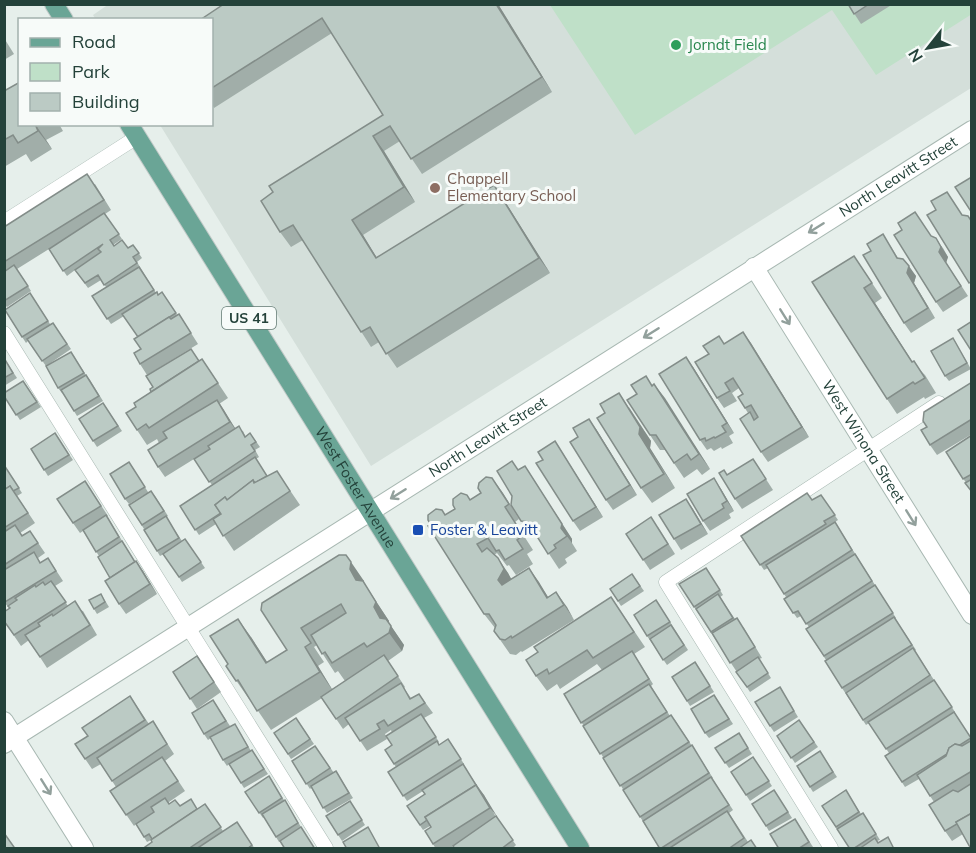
<svg xmlns="http://www.w3.org/2000/svg" width="976" height="853" font-family="Mulish,sans-serif">
<style>
.built{fill:#d4dfda}
.green{fill:#bfe0c8}
.lines{fill:none;stroke-linecap:round;stroke-linejoin:round}
.service-casing{stroke:#a8b8b2;stroke-width:15}
.minor-casing{stroke:#a8b8b2;stroke-width:20}
.primary-casing{stroke:#c2cac8;stroke-width:20}
.service{stroke:#fff;stroke-width:14}
.minor{stroke:#fff;stroke-width:18}
.primary{stroke:#6aa596;stroke-width:18}
.wall{fill:#a1aea9;fill-rule:evenodd}
.shaded-wall{fill:#838d89}
.building{fill:#bbcac4;stroke:#838d89;stroke-width:1.5}
.oneway{stroke:#92a09c}
.leisure-dot{fill:#2e9e5b;stroke:#f7fbf9;stroke-width:2}
.education-dot{fill:#8d6e63;stroke:#f7fbf9;stroke-width:2}
.transit-dot{fill:#1a4fb4;stroke:#f7fbf9;stroke-width:2}
.labels{text-anchor:middle;stroke-width:6;stroke-linejoin:round;paint-order:stroke}
.shield{fill:#f7fbf9;stroke:#637a73;stroke-width:1.5}
.shield-label{font-size:14px;font-weight:bold;fill:#24423a}
.leisure-label{font-size:15px;fill:#27864d;stroke:#f7fbf9;text-anchor:start}
.street-label{font-size:15px;fill:#24423a;stroke:#f7fbf9}
.education-label{font-size:15px;fill:#785e54;stroke:#f7fbf9;text-anchor:start}
.transit-label{font-size:15px;fill:#164399;stroke:#f7fbf9;text-anchor:start}
</style>
<rect width="100%" height="100%" fill="#e6efeb"/>
<polygon class="built" points="109,4 971,5 971,88 371,466 160,125 212,124 212,20 96,20 93,15"/>
<polygon class="green" points="971,4 972,14 876,75 832,10 635,135 550,5"/>
<g class="lines">
<g class="service-casing">
<g id="service">
<polyline points="4,222 137,137"/>
<polyline points="4,333 326,848"/>
<polyline points="831,848 666,582 939,403"/>
</g>
</g>
<g class="minor-casing">
<g id="minor">
<path id="s1" d="M754 267 972 615"/>
<polyline points="4,721 84,848"/>
<path id="s2" d="M4 744 972 130"/>
</g>
</g>
<g class="primary-casing">
<g id="primary">
<polyline points="54,4 64,20"/>
<path id="s3" d="M129 124 580 848"/>
</g>
</g>
<use href="#service" class="service"/>
<use href="#minor" class="minor"/>
<use href="#primary" class="primary"/>
</g>
<g class="wall">
<polygon points="498,4 552,92 422,174 400,141 384,151 415,202 363,235 377,258 504,200 550,273 397,368 379,342 371,347 303,240 291,247 280,232 383,115 332,33 214,108 212,104 212,20"/>
<polygon points="848,4 893,4 861,24"/>
<polygon points="4,38 14,54 4,60"/>
<polygon points="4,91 20,124 59,124 63,131 46,140 52,149 31,162 26,154 4,167"/>
<polygon points="95,184 111,210 105,214 122,239 113,245 128,248 133,245 142,258 137,262 156,293 158,295 162,292 177,315 179,314 198,344 147,375 140,364 141,349 138,337 124,316 111,324 92,296 106,287 101,280 88,288 75,270 67,276 49,249 17,269 31,291 7,307 4,304 4,227"/>
<polygon points="932,236 943,248 948,257 946,263 968,296 943,312 936,302"/>
<polygon points="890,245 898,258 916,276 914,283 935,318 911,333 904,323"/>
<polygon points="854,256 882,298 875,303 912,362 925,375 936,393 925,399 924,397 897,414 887,399"/>
<polygon points="30,293 50,324 53,323 71,349 46,366 28,341 26,343 5,310"/>
<polygon points="743,332 809,437 768,462 761,452 748,413 738,397 743,394 739,388 732,393 737,401 724,408 717,398 725,344"/>
<polygon points="953,338 971,369 949,381 945,376"/>
<polygon points="71,352 86,375 90,380 103,401 77,416 63,393 62,393 58,388"/>
<polygon points="4,358 17,378 4,386"/>
<polygon points="202,359 228,398 219,404 235,428 243,431 246,437 250,433 260,447 255,450 259,457 256,459 267,476 287,486 300,505 234,551 216,524 199,535 180,506 212,485 194,459 165,477 158,467 167,438 159,443 157,439 147,445 137,430 136,407"/>
<polygon points="693,367 734,433 729,436 733,443 722,449 721,447 714,451 711,448 707,450 700,440"/>
<polygon points="23,381 41,407 20,420 4,396"/>
<polygon points="972,382 972,434 937,455 930,445 927,427"/>
<polygon points="654,384 710,469 702,475 697,469 684,478 665,450 660,450 650,435 652,385"/>
<polygon points="103,403 122,431 97,447 79,419"/>
<polygon points="629,407 651,441 650,448 675,488 652,503 641,488"/>
<polygon points="596,429 637,495 613,510 606,500"/>
<polygon points="55,433 73,460 48,476 31,449"/>
<polygon points="972,435 972,492 946,452"/>
<polygon points="555,441 603,517 580,531 573,521 543,460"/>
<polygon points="753,459 773,490 742,509 735,499 728,475"/>
<polygon points="512,461 518,470 525,466 572,539 572,543 577,551 565,559 567,563 559,569 538,537 532,536 521,521 512,496"/>
<polygon points="129,462 148,492 155,496 168,516 166,517 182,541 185,539 205,568 182,582 164,554 160,556 157,551 144,529 129,505 147,493 129,504 125,499"/>
<polygon points="4,465 22,493 17,496 35,523 20,533 22,535 30,531 45,553 38,558 41,563 48,558 63,581 55,586 68,606 83,611 97,635 47,668 29,640 21,646 4,621 9,608 4,602"/>
<polygon points="492,478 519,519 515,522 533,550 527,554 533,564 516,575 509,565 507,566 497,553 494,555 508,573 511,579 529,568 548,597 556,592 574,620 522,652 521,651 516,655 510,654 494,631 495,628 484,614 445,515 481,493"/>
<polygon points="85,481 108,516 107,516 135,562 143,571 157,594 126,614 119,604 110,578 99,556 83,531 80,533 73,523"/>
<polygon points="721,489 734,511 729,514 731,518 710,531 703,521"/>
<polygon points="821,495 838,520 835,522 896,618 895,618 916,650 915,651 955,712 954,713 972,739 972,849 963,834 952,841 945,831 934,802 919,779 905,787 885,756 889,753 869,723 866,725 842,688 826,660 806,629 809,627 801,616 797,618 784,599 786,597 768,568 764,570 741,536 812,500"/>
<polygon points="686,499 708,534 681,550 674,539"/>
<polygon points="658,527 675,554 650,570 626,534"/>
<polygon points="706,568 723,595 720,597 735,619 744,628 762,658 759,659 771,678 750,692 679,584"/>
<polygon points="632,574 644,591 621,606 610,589"/>
<path d="M364 581V583L389 621V623L404 645 402 651 388 661 405 687 404 688 411 698 419 694 433 713 424 718 439 742 438 743 439 745 448 739 464 764 463 765 484 795 497 819 516 845 512 849H455L453 846 450 849H436L425 831 431 827 430 826 423 830 407 806 425 794 423 791 407 801 388 772 396 767 385 750 392 745V733L391 730 385 734 387 739 367 751 349 724 343 729 322 698 271 730 250 699H249L226 666 251 637 267 662 287 650 261 610ZM317 645 335 673 338 671 345 681 332 689 318 666 324 662 314 647Z"/>
<polygon points="101,594 109,607 97,614 94,609"/>
<polygon points="611,597 645,647 634,654 653,684 651,686 670,716 675,720 713,778 712,778 733,810 729,813 748,842 757,849 660,849 564,694 602,670 597,664 560,689 557,684 547,691 536,676 538,652"/>
<polygon points="656,600 688,650 667,665 647,636"/>
<polygon points="197,656 221,692 197,709 173,672"/>
<polygon points="695,662 714,692 690,706 672,677"/>
<polygon points="780,687 798,717 774,732 770,726"/>
<polygon points="714,695 733,724 709,738 705,733"/>
<polygon points="130,696 149,724 153,721 174,754 165,761 185,791 169,802 169,803 180,806 197,809 205,804 223,831 237,822 255,849 146,849 152,842 151,840 147,842 136,824 134,826 110,791 116,787 101,764 92,769 75,744 88,736"/>
<polygon points="213,700 230,726 221,732 238,729 251,751 252,750 268,774 244,788 229,764 227,766 223,760 211,738 208,740 204,734"/>
<polygon points="296,718 314,744 291,759 274,733"/>
<polygon points="799,720 818,747 795,763 777,736"/>
<polygon points="739,733 752,754 729,768 715,748"/>
<polygon points="315,746 334,773 336,771 353,798 327,813 311,788 310,789 292,761"/>
<polygon points="820,751 837,777 813,792 797,766"/>
<polygon points="753,757 772,786 750,801 731,772"/>
<polygon points="272,782 284,800 288,805 301,827 279,842 264,817 263,818 245,792"/>
<polygon points="774,790 792,818 769,831 766,826"/>
<polygon points="846,790 861,814 867,819 880,840 877,841 878,843 895,849 850,849 822,806"/>
<polygon points="350,801 365,825 342,841 326,816"/>
<polygon points="795,819 813,847 811,849 779,849"/>
</g>
<g class="shaded-wall">
<polygon points="496,4 498,4 552,92 542,77"/>
<polygon points="35,124 46,140 52,149 38,131"/>
<polygon points="373,136 384,151 415,202 404,187"/>
<polygon points="494,185 504,200 550,273 539,258"/>
<polygon points="352,220 363,235 386,273 376,258"/>
<polygon points="936,238 948,257 946,263 968,296 939,252"/>
<polygon points="909,266 916,276 914,283 935,318 907,273"/>
<polygon points="864,288 875,303 922,377 912,362"/>
<polygon points="743,332 751,343 809,437 802,427"/>
<polygon points="686,357 693,367 734,433 727,423"/>
<polygon points="654,384 665,398 710,469 699,454"/>
<polygon points="619,393 651,441 650,448 675,488 639,434"/>
<polygon points="217,400 224,410 238,433 230,422"/>
<polygon points="589,419 596,429 637,495 630,485"/>
<polygon points="555,441 562,452 603,517 596,507"/>
<polygon points="525,466 572,539 572,543 561,528"/>
<polygon points="492,478 503,493 519,519 509,504"/>
<polygon points="714,478 721,489 734,511 727,501"/>
<polygon points="686,499 693,509 708,534 701,524"/>
<polygon points="498,558 508,573 514,584 509,595 498,580"/>
<polygon points="136,561 143,571 157,594 150,584"/>
<polygon points="351,562 364,581 364,583 389,621 389,623 404,645 402,651 389,633 356,580 350,569"/>
<polygon points="529,568 539,582 557,612 547,598"/>
<polygon points="556,592 567,607 574,620 564,605"/>
<polygon points="238,619 251,637 280,682 266,663"/>
<polygon points="305,647 318,666 333,691 320,672"/>
<polygon points="476,785 484,795 498,818 490,808"/>
</g>
<g class="building">
<polygon points="224,4 496,4 542,77 411,159 390,126 373,136 404,187 352,220 376,258 494,185 539,258 386,354 370,327 361,332 293,225 280,232 261,201 273,192 269,186 383,115 322,18 212,88 212,20 200,20"/>
<polygon points="848,4 869,4 854,14"/>
<polygon points="20,82 20,124 35,124 38,131 18,143 13,135 4,140 4,91"/>
<polygon points="87,174 104,200 4,262 4,227"/>
<polygon points="970,178 972,180 972,213 955,187"/>
<polygon points="947,192 962,215 968,216 972,222 972,281 969,283 927,215 936,210 931,201"/>
<polygon points="915,212 931,236 936,238 941,247 939,252 961,286 936,302 894,235 902,230 898,223"/>
<polygon points="104,213 119,234 110,240 114,246 122,240 128,248 133,245 139,253 133,257 137,263 104,285 98,275 85,283 75,270 101,252 98,249 103,244 63,271 49,249"/>
<polygon points="883,234 897,258 903,259 909,266 907,273 928,308 904,323 863,255 871,251 867,244"/>
<polygon points="854,256 872,283 864,288 912,362 914,361 925,378 915,384 913,382 887,399 812,282"/>
<polygon points="14,265 28,286 4,301 4,272"/>
<polygon points="139,267 154,290 107,319 92,296"/>
<polygon points="157,292 158,295 162,292 176,313 138,337 122,314"/>
<polygon points="30,293 48,321 22,337 5,310"/>
<polygon points="179,314 191,333 140,364 134,353 141,349 134,339 169,317 171,319"/>
<polygon points="972,321 972,352 958,330"/>
<polygon points="53,323 67,344 42,361 27,339"/>
<polygon points="743,332 802,427 761,452 740,419 750,412 754,420 758,417 751,405 745,408 738,397 743,394 733,378 725,383 730,391 717,398 695,362 709,354 703,346 719,336 724,344"/>
<polygon points="953,338 967,363 945,376 931,351"/>
<polygon points="191,349 199,361 151,392 150,389 153,387 146,376"/>
<polygon points="71,352 84,373 58,388 46,366"/>
<polygon points="686,357 727,423 722,426 726,432 715,438 714,437 706,441 705,438 700,440 659,374"/>
<polygon points="4,358 13,373 4,378"/>
<polygon points="202,359 218,383 149,428 146,424 137,430 126,413 136,407 134,403"/>
<polygon points="86,375 99,396 74,411 61,390"/>
<polygon points="646,376 652,386 654,384 699,454 691,460 687,454 674,463 656,435 650,435 627,400 637,394 631,385"/>
<polygon points="23,381 37,402 16,415 4,396 4,393"/>
<polygon points="972,382 972,419 930,445 921,430 927,427 923,421 924,412"/>
<polygon points="619,393 640,427 639,434 664,474 641,488 597,418 605,413 600,404"/>
<polygon points="217,400 230,422 158,467 148,450 167,438 163,432"/>
<polygon points="103,403 118,426 93,441 79,419"/>
<polygon points="589,419 630,485 606,500 570,442 578,437 573,428"/>
<polygon points="239,426 245,437 250,433 256,442 251,445 255,451 209,482 194,459 210,449 208,446"/>
<polygon points="55,433 69,455 44,470 31,449"/>
<polygon points="972,435 972,474 963,479 946,452"/>
<polygon points="555,441 596,507 573,521 536,463 543,460 538,452"/>
<polygon points="255,457 267,476 255,483 253,480 227,500 225,497 215,505 221,513 195,530 180,506"/>
<polygon points="753,459 766,479 735,499 719,473 724,470 727,475"/>
<polygon points="512,461 518,470 525,466 562,524 561,528 567,536 554,545 556,548 548,554 528,522 521,521 511,505 512,496 497,471"/>
<polygon points="129,462 145,487 125,499 110,474"/>
<polygon points="4,465 19,488 13,491 10,486 4,490"/>
<polygon points="277,471 290,491 223,536 213,519 221,514 215,505 225,497 227,500 253,480 254,483"/>
<polygon points="486,477 492,478 509,504 505,507 523,535 517,540 523,549 505,560 499,550 496,551 488,538 477,544 482,552 487,548 498,558 504,569 498,580 502,585 529,568 547,598 556,592 564,605 512,638 511,636 505,640 500,639 494,631 496,625 489,614 484,614 428,526 431,525 428,520 428,515 436,509 442,510 445,515 455,509 453,505 453,499 461,493 467,495 470,500 481,493 478,488 479,483"/>
<polygon points="714,478 727,501 722,504 724,508 703,521 687,494"/>
<polygon points="972,479 972,492 965,483"/>
<polygon points="85,481 101,506 73,523 57,499"/>
<polygon points="10,486 28,513 4,528 4,490"/>
<polygon points="151,491 164,511 142,525 129,505"/>
<polygon points="807,493 812,500 821,495 835,515 824,521 826,524 760,565 741,536"/>
<polygon points="686,499 701,524 674,539 659,515"/>
<polygon points="106,515 119,537 96,552 83,530"/>
<polygon points="166,516 179,538 157,551 144,530"/>
<polygon points="651,517 668,544 643,560 626,534"/>
<polygon points="835,522 852,550 784,594 766,565"/>
<polygon points="15,525 22,536 30,531 38,543 4,565 4,532"/>
<polygon points="185,539 201,562 179,577 163,554"/>
<polygon points="122,541 135,562 110,578 98,557"/>
<polygon points="34,552 40,563 48,558 56,571 5,602 4,570"/>
<polygon points="855,554 872,581 806,624 798,611 793,613 784,599"/>
<polygon points="339,555 346,555 351,562 350,569 356,580 363,581 376,602 374,607 380,618 386,619 391,626 389,633 367,647 364,643 332,663 325,652 322,654 311,635 346,613 341,604 301,628 311,643 305,647 320,672 257,711 238,680 236,681 226,666 228,664 210,636 238,619 266,663 287,650 261,610 262,603"/>
<polygon points="136,561 150,584 119,604 105,581"/>
<polygon points="706,568 720,590 694,607 679,584"/>
<polygon points="632,574 640,586 618,601 610,589"/>
<polygon points="51,581 66,602 14,635 4,621 4,612 10,608 8,606 17,600 15,598 35,585 36,587 43,582 45,585"/>
<polygon points="875,585 893,613 824,656 806,629"/>
<polygon points="101,594 105,602 94,609 89,600"/>
<polygon points="718,594 733,618 711,632 696,609"/>
<polygon points="611,597 634,632 593,658 587,650 549,674 547,669 536,676 526,660 538,652 534,647"/>
<polygon points="656,600 670,622 647,636 634,615"/>
<polygon points="75,601 90,625 40,657 25,635 40,626 38,623 52,614 53,616"/>
<polygon points="894,617 912,645 842,688 825,661"/>
<polygon points="737,618 755,647 730,663 712,633"/>
<polygon points="671,625 684,645 663,660 650,639"/>
<polygon points="913,648 930,675 863,720 846,693"/>
<polygon points="632,651 649,679 581,723 564,694"/>
<polygon points="384,655 398,676 336,719 321,697"/>
<polygon points="197,656 214,682 190,699 173,672"/>
<polygon points="758,657 768,673 747,687 736,672"/>
<polygon points="695,662 710,686 687,701 672,677"/>
<polygon points="934,680 952,707 886,749 868,722"/>
<polygon points="401,683 410,699 419,694 425,703 388,726 384,720 377,724 380,729 360,741 345,718"/>
<polygon points="649,684 667,712 600,754 583,726"/>
<polygon points="780,687 794,711 770,726 755,702"/>
<polygon points="714,695 729,719 705,733 691,709"/>
<polygon points="130,696 145,720 85,759 75,744 88,736 82,728"/>
<polygon points="213,700 226,721 204,734 192,713"/>
<polygon points="954,712 971,738 960,745 955,744 949,748 947,754 902,782 885,756"/>
<polygon points="421,714 436,737 394,764 385,750 392,745 386,736"/>
<polygon points="671,715 689,742 620,786 603,758"/>
<polygon points="296,718 310,739 288,754 274,733"/>
<polygon points="799,720 814,742 791,758 777,736"/>
<polygon points="153,721 167,744 112,781 97,758"/>
<polygon points="235,724 248,747 223,760 210,737"/>
<polygon points="739,733 748,748 725,763 715,748"/>
<polygon points="448,739 461,759 403,796 388,772 437,741 439,745"/>
<polygon points="972,740 972,771 930,796 917,775 946,756 949,748 955,744 962,746"/>
<polygon points="692,745 709,773 640,817 623,790"/>
<polygon points="315,746 330,768 306,784 292,761"/>
<polygon points="252,750 264,769 241,783 229,764"/>
<polygon points="820,751 833,772 810,787 797,766"/>
<polygon points="162,757 178,781 126,815 110,791"/>
<polygon points="753,757 769,781 746,795 731,772"/>
<polygon points="463,764 476,785 425,817 427,820 420,825 407,806 425,794 422,790"/>
<polygon points="336,771 349,793 323,808 311,786"/>
<polygon points="269,776 282,798 259,813 245,792"/>
<polygon points="711,777 729,805 660,849 643,821"/>
<polygon points="972,783 972,813 956,822 957,824 945,831 929,805 953,790 958,792"/>
<polygon points="476,785 490,808 433,844 425,831 431,827 425,817"/>
<polygon points="774,790 788,812 766,826 752,804"/>
<polygon points="846,790 859,812 836,827 822,806"/>
<polygon points="165,798 169,804 175,800 180,806 191,799 197,809 152,839 149,834 144,837 136,824 154,812 151,807"/>
<polygon points="285,800 298,823 276,837 262,814"/>
<polygon points="350,801 362,820 338,835 326,816"/>
<polygon points="205,804 221,827 188,849 146,849 145,847 152,842 151,840"/>
<polygon points="727,811 744,838 728,849 668,849"/>
<polygon points="863,813 876,834 853,849 850,849 837,829"/>
<polygon points="972,813 972,848 971,849 956,822"/>
<polygon points="496,816 513,840 501,849 455,849 453,846"/>
<polygon points="795,819 809,842 798,849 779,849 770,834"/>
<polygon points="237,822 252,845 247,849 196,849"/>
<polygon points="301,827 315,849 285,849 280,841"/>
<polygon points="368,827 380,849 347,849 343,842"/>
<polygon points="4,833 14,847 11,849 4,849"/>
<polygon points="888,837 894,849 859,849 875,838 878,843"/>
<polygon points="751,840 757,849 738,849"/>
</g>
<defs><path id="oneway-shaft" d="M-6 0H5M1.5-3L5.5 0L1.5 3" fill="none" stroke-width="1.6" stroke-linecap="round" stroke-linejoin="round" transform="scale(1.5)"/></defs>
<g class="oneway">
<use href="#oneway-shaft" transform="translate(816 228) rotate(148)"/>
<use href="#oneway-shaft" transform="translate(785 317) rotate(58)"/>
<use href="#oneway-shaft" transform="translate(651 333) rotate(148)"/>
<use href="#oneway-shaft" transform="translate(398 494) rotate(148)"/>
<use href="#oneway-shaft" transform="translate(911 518) rotate(58)"/>
<use href="#oneway-shaft" transform="translate(46 787) rotate(58)"/>
</g>
<circle class="leisure-dot" cx="676" cy="45" r="6"/>
<circle class="education-dot" cx="435" cy="188" r="6"/>
<rect class="transit-dot" x="412" y="524" width="12" height="12" rx="3"/>
<g class="labels">
<rect class="shield" x="222" y="307" width="54" height="22" rx="4.5"/>
<g class="shield-label">
<text x="249" y="323">US 41</text>
</g>
<g class="leisure-label">
<text x="688" y="50">Jorndt Field</text>
</g>
<g class="street-label">
<text dy="5" stroke="none"><textPath href="#s2" startOffset="1059">North Leavitt Street</textPath></text>
<text dy="5" stroke="none"><textPath href="#s2" startOffset="573">North Leavitt Street</textPath></text>
<text dy="5" stroke="none"><textPath href="#s1" startOffset="206">West Winona Street</textPath></text>
<text dy="5" stroke="none"><textPath href="#s3" startOffset="428">West Foster Avenue</textPath></text>
</g>
<g class="education-label">
<text x="447" y="184">Chappell<tspan x="447" dy="17">Elementary School</tspan></text>
</g>
<g class="transit-label">
<text x="430" y="535">Foster &amp; Leavitt</text>
</g>
</g>
<rect width="976" height="853" fill="none" stroke="#24423a" stroke-width="12"/>
<rect x="18" y="18" width="195" height="108" fill="#f7fbf9" stroke="#a3b1ad" stroke-width="1.5"/>
<rect x="30" y="38" width="30" height="9" fill="#6aa596" stroke="#a3b1ad" stroke-width="1.5"/>
<text x="72" y="48" font-size="18" fill="#24423a">Road</text>
<rect x="30" y="63" width="30" height="18" fill="#bfe0c8" stroke="#a3b1ad" stroke-width="1.5"/>
<text x="72" y="78" font-size="18" fill="#24423a">Park</text>
<rect x="30" y="93" width="30" height="18" fill="#bbcac4" stroke="#a3b1ad" stroke-width="1.5"/>
<text x="72" y="108" font-size="18" fill="#24423a">Building</text>
<g transform="translate(928 48) rotate(239)" stroke="#f7fbf9" stroke-width="4.5" paint-order="stroke">
<path d="M0-4.5L10 22L0 15L-10 22Z" fill="#24423a"/>
<text y="-9" font-size="16" font-weight="bold" text-anchor="middle" fill="#24423a">N</text>
</g>
</svg>
